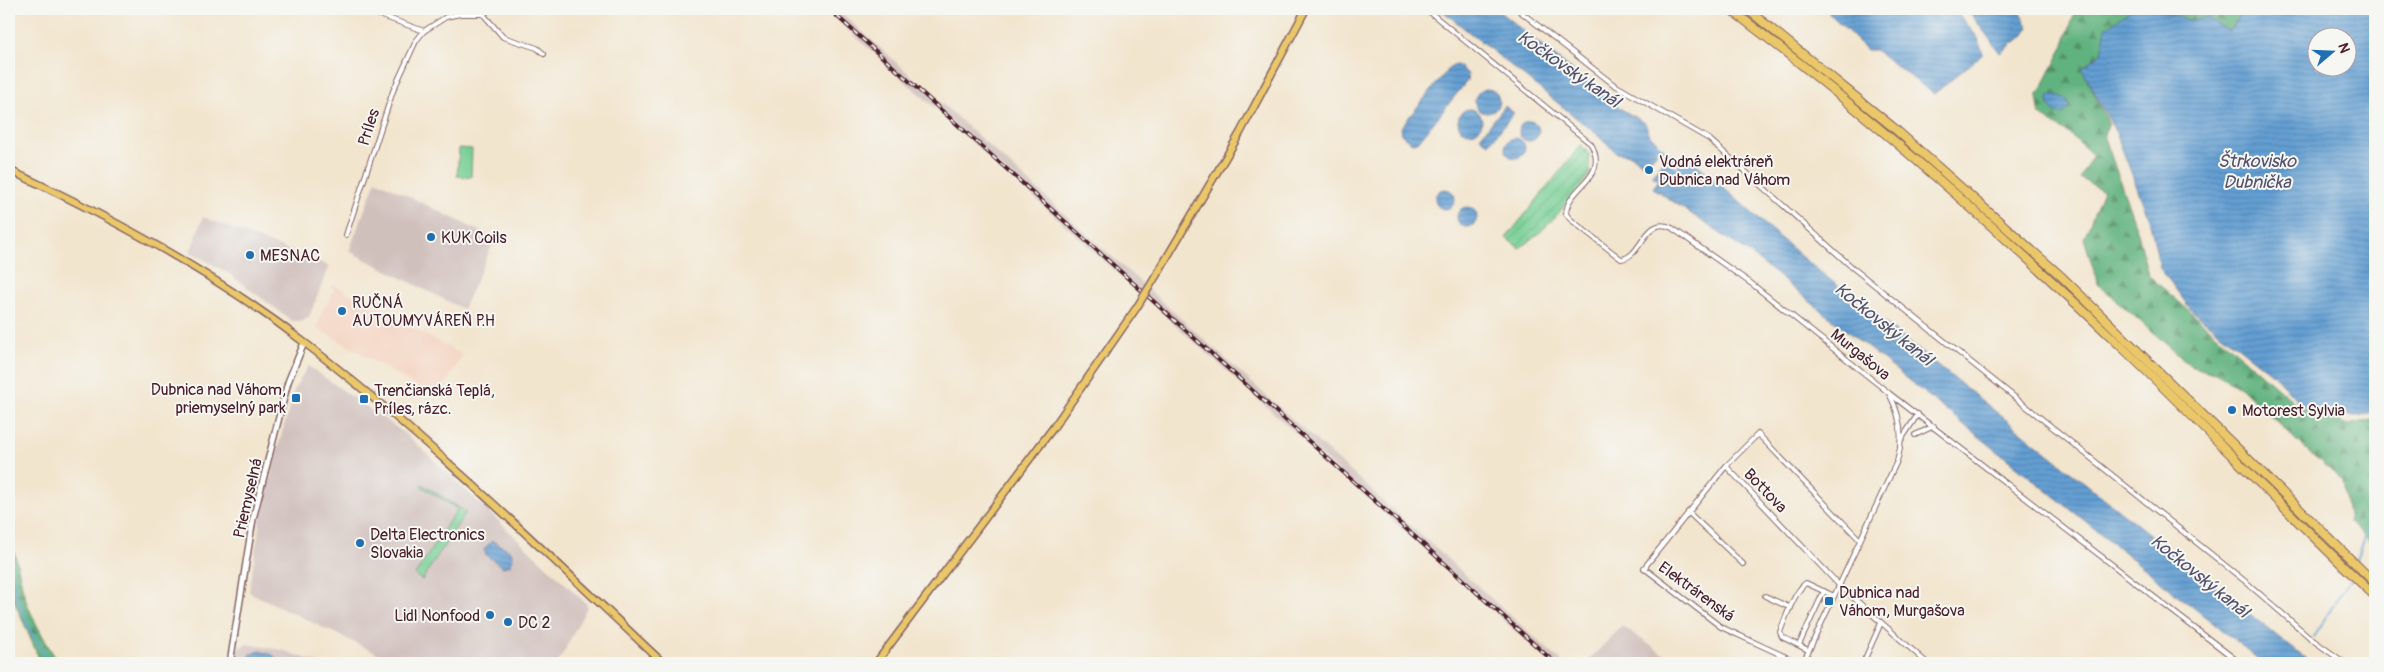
<svg xmlns="http://www.w3.org/2000/svg" width="2384" height="672" font-family="Pangolin,sans-serif">
<style>
.built{fill:#f4d3c0}
.industrial{fill:#d0c0bc}
.green{fill:#77cf94;stroke:#607760}
.forest{fill:url(#forest-firs);stroke:#566854}
.garden{fill:url(#garden-furrows);stroke:#607760}
.water{fill:url(#water-rules);stroke:#565f7f;fill-rule:evenodd}
.lines{fill:none;stroke-linecap:round;stroke-linejoin:round}
.stream{stroke:#639fd3;stroke-width:2}
.canal{stroke:#639fd3;stroke-width:5.5}
.minor-casing{stroke:#856464;stroke-width:6}
.tertiary-casing{stroke:#856464;stroke-width:8}
.primary-casing{stroke:#856464;stroke-width:9}
.motorway-casing{stroke:#856464;stroke-width:10}
.minor{stroke:#fff;stroke-width:4}
.tertiary{stroke:#fff;stroke-width:5}
.primary{stroke:#eac769;stroke-width:6}
.motorway{stroke:#eac769;stroke-width:8}
.rail-casing{stroke:#4a1f2b;stroke-width:4}
.rail{stroke:#f6f6f2;stroke-width:2;stroke-dasharray:5.5;stroke-linecap:butt}
.primary-bridge-casing{stroke:#856464;stroke-width:9;stroke-linecap:butt}
.primary-bridge{stroke:#eac769;stroke-width:6}
.poi-dot{fill:#1f6fb2;stroke:#f6f6f2;stroke-width:2}
.labels{text-anchor:middle;stroke-width:4;stroke-linejoin:round;paint-order:stroke}
.street-label{font-size:16px;fill:#4a1f2b;stroke:#f6f6f2}
.poi-label{font-size:16px;fill:#4a1f2b;stroke:#f6f6f2;text-anchor:start}
.water-label{font-size:18px;font-style:italic;fill:#54526e;stroke:#f6f6f2}
</style>
<defs>
<pattern id="forest-firs" width="22" height="20" patternUnits="userSpaceOnUse" patternTransform="scale(1.25)"><rect width="22" height="20" fill="#61b27e"/><path d="M5 1l3.5 6h-7zM16 11l3.5 6h-7z" fill="#529067"/></pattern>
<pattern id="garden-furrows" width="10" height="10" patternUnits="userSpaceOnUse" patternTransform="scale(1.25)"><rect width="10" height="10" fill="#77cf94"/><path d="M-1 1l2-2M0 10L10 0M9 11l2-2" fill="none" stroke="#68b180"/></pattern>
<pattern id="water-rules" width="6" height="5" patternUnits="userSpaceOnUse" patternTransform="scale(1.25)"><rect width="6" height="5" fill="#639fd3"/><path d="M0 2.5h6" fill="none" stroke="#5481ab"/></pattern>
</defs>
<rect width="100%" height="100%" fill="#f6f6f2"/>
<filter id="ink" filterUnits="userSpaceOnUse"><feTurbulence type="fractalNoise" baseFrequency=".02" numOctaves="2"/><feDisplacementMap in="SourceGraphic" scale="10" xChannelSelector="R" yChannelSelector="G"/><feConvolveMatrix kernelMatrix="1 2 1 2 8 2 1 2 1" color-interpolation-filters="sRGB"/></filter>
<filter id="wash" filterUnits="userSpaceOnUse"><feTurbulence type="fractalNoise" baseFrequency=".0096" numOctaves="4" result="noise"/><feDisplacementMap in="SourceGraphic" scale="20" xChannelSelector="R" yChannelSelector="G"/><feGaussianBlur stdDeviation="1.12" result="paint"/><feColorMatrix in="noise" values="0 0 0 0 0 0 0 0 0 0 0 0 0 0 0 0 0 1.4 0 .05"/><feComposite in="paint" operator="in"/></filter>
<g filter="url(#wash)">
<rect width="100%" height="100%" fill="#f2e5ce"/>
<polygon class="built" points="332,284 463,355 437,398 317,328 323,308 328,303 334,289 331,287"/>
<g class="industrial">
<polygon points="825,9 837,9 1563,663 1551,663"/>
<polygon points="376,180 495,239 463,309 349,251"/>
<polygon points="203,217 329,266 309,317 303,321 292,321 228,273 190,252"/>
<polygon points="308,366 407,435 588,605 558,663 397,663 249,592 261,515 280,440 295,388"/>
<polygon points="1622,626 1660,652 1681,663 1586,663"/>
<polygon points="247,644 282,650 319,663 235,663 237,649"/>
</g>
<g class="green">
<polygon points="459,148 472,149 471,177 457,176"/>
<polygon points="422,484 466,512 422,580 415,575 457,509 421,486"/>
</g>
<g class="forest">
<polygon points="2076,9 2132,9 2107,28 2101,53 2082,69 2109,124 2104,135 2139,236 2148,275 2302,409 2348,425 2375,419 2375,538 2372,544 2349,522 2343,481 2299,443 2240,387 2215,373 2192,367 2098,284 2084,238 2103,191 2080,178 2093,155 2068,133 2040,115 2037,97 2063,47"/>
<polygon points="2156,9 2242,9 2232,29 2228,31 2208,18 2189,21"/>
<path d="M9 540C19 559 19 581 26 600 34 623 47 643 58 663H41L9 589Z"/>
</g>
<path class="garden" d="M1581 145 1589 154 1590 174C1571 197 1545 234 1519 248L1506 238Z"/>
<g class="water">
<polygon points="1440,9 1496,9 1621,109 1645,123 1650,136 1657,141 1653,147 1657,152 1645,166 1631,155 1617,153 1599,136"/>
<polygon points="1825,9 1954,9 1978,38 1983,54 1934,94 1875,50 1867,50"/>
<polygon points="1967,9 2017,9 2029,27 2024,35 2000,53"/>
<path d="M2132 9H2156L2189 21 2208 18 2228 31 2232 29 2242 9H2375V413L2355 416 2304 408 2274 375 2191 310 2160 268 2149 219 2116 133 2082 69 2101 53 2106 28ZM2316 38H2346V68H2316Z"/>
<polygon points="1457,65 1468,74 1467,81 1418,142 1412,143 1401,134 1400,128 1451,66"/>
<circle cx="1487" cy="101" r="12"/>
<polygon points="2053,94 2067,100 2070,106 2063,114 2055,113 2049,105 2048,99"/>
<polygon points="1505,106 1514,113 1489,144 1480,137"/>
<circle cx="1470" cy="121" r="12"/>
<circle cx="1529" cy="131" r="10"/>
<circle cx="1515" cy="148" r="10"/>
<polygon points="1687,155 1798,254 2311,663 2263,663 1749,253 1653,188 1659,180 1652,175 1665,159 1677,169 1679,166 1676,163 1679,159 1682,161"/>
<circle cx="1445" cy="199" r="10"/>
<circle cx="1467" cy="217" r="10"/>
<polygon points="492,541 511,551 513,559 510,565 503,567 486,555 484,549"/>
<polygon points="260,651 273,655 279,663 248,663 251,654"/>
</g>
<g class="lines">
<g class="stream">
<polyline points="9,562 18,601 32,634 50,663"/>
<polyline points="2356,562 2375,510"/>
<polyline points="2313,637 2351,578"/>
</g>
<polyline class="canal" points="1649,140 1682,165"/>
</g>
</g>
<g filter="url(#ink)">
<g class="lines">
<g class="minor-casing">
<g id="minor">
<polyline points="363,9 424,31"/>
<path d="M1426 9 1591 144C1610 179 1567 186 1566 214L1570 219 1621 259C1642 258 1645 214 1672 228L1752 284 1889 393C1900 414 1904 438 1897 461L1803 663"/>
<polyline points="1517,9 1613,84 1709,139 1853,268 2246,582 2314,641 2345,663"/>
<polyline points="483,14 503,37 537,48 544,54"/>
<polyline points="346,235 393,91 416,41 424,31 446,17 460,14 483,14 492,9"/>
<polyline points="1890,394 2240,663"/>
<polyline points="1915,435 1934,426"/>
<polyline points="1901,440 1918,414"/>
<polyline points="1726,466 1839,585 1927,663"/>
<polyline points="1688,512 1743,564"/>
<polyline points="1765,596 1791,608"/>
<polyline points="1799,645 1824,591"/>
<path d="M1808 650 1782 637 1780 632C1785 619 1795 590 1806 583L1834 596"/>
<polyline points="1799,663 1721,627 1644,568 1726,466 1758,434 1860,540"/>
<polyline points="1863,663 1881,623"/>
</g>
</g>
<g class="tertiary-casing">
<polyline id="tertiary" points="230,663 253,519 288,382 304,343"/>
</g>
<g class="primary-casing">
<g id="primary">
<path d="M9 170C113 218 214 273 305 343 432 441 547 554 663 663"/>
<polyline points="1156,276 1240,133 1306,9"/>
<polyline points="876,663 1053,428 1137,307"/>
</g>
</g>
<g class="motorway-casing">
<g id="motorway">
<path d="M1730 9C1870 115 2002 232 2128 353 2211 433 2291 517 2375 596"/>
<polyline points="1747,9 1894,128 2062,277 2375,583"/>
</g>
</g>
<use href="#minor" class="minor"/>
<use href="#tertiary" class="tertiary"/>
<use href="#primary" class="primary"/>
<use href="#motorway" class="motorway"/>
<g class="rail-casing">
<polyline id="rail" points="829,9 1555,663"/>
</g>
<use href="#rail" class="rail"/>
<g class="primary-bridge-casing">
<polyline id="primary-bridge" points="1137,307 1156,276"/>
</g>
<use href="#primary-bridge" class="primary-bridge"/>
</g>
</g>
<g class="poi-dot">
<circle cx="1649" cy="170" r="5"/>
<circle cx="431" cy="237" r="5"/>
<circle cx="250" cy="255" r="5"/>
<circle cx="342" cy="311" r="5"/>
<rect x="291" y="393" width="10" height="10" rx="2.5"/>
<rect x="359" y="394" width="10" height="10" rx="2.5"/>
<circle cx="2232" cy="410" r="5"/>
<circle cx="360" cy="543" r="5"/>
<rect x="1824" y="596" width="10" height="10" rx="2.5"/>
<circle cx="490" cy="615" r="5"/>
<circle cx="508" cy="622" r="5"/>
</g>
<g class="labels">
<g class="street-label">
<text transform="translate(368 127) rotate(-72)" y="6">Príles</text>
<text transform="translate(1861 354) rotate(39)" y="6">Murgašova</text>
<text transform="translate(1766 490) rotate(46)" y="6">Bottova</text>
<text transform="translate(247 498) rotate(-77)" y="6">Priemyselná</text>
<text transform="translate(1697 591) rotate(36)" y="6">Elektrárenská</text>
</g>
<g class="poi-label">
<text x="1659" y="167">Vodná elektráreň<tspan x="1659" dy="18">Dubnica nad Váhom</tspan></text>
<text x="441" y="243">KUK Coils</text>
<text x="260" y="261">MESNAC</text>
<text x="352" y="308">RUČNÁ<tspan x="352" dy="18">AUTOUMYVÁREŇ P.H</tspan></text>
<text x="286" y="395" text-anchor="end">Dubnica nad Váhom,<tspan x="286" dy="18">priemyselný park</tspan></text>
<text x="374" y="396">Trenčianská Teplá,<tspan x="374" dy="18">Príles, rázc.</tspan></text>
<text x="2242" y="416">Motorest Sylvia</text>
<text x="370" y="540">Delta Electronics<tspan x="370" dy="18">Slovakia</tspan></text>
<text x="1839" y="598">Dubnica nad<tspan x="1839" dy="18">Váhom, Murgašova</tspan></text>
<text x="480" y="621" text-anchor="end">Lidl Nonfood</text>
<text x="518" y="628">DC 2</text>
</g>
<g class="water-label">
<text transform="translate(1569 69) rotate(35)" y="6">Kočkovský kanál</text>
<text x="2257" y="167">Štrkovisko<tspan x="2257" dy="21">Dubnička</tspan></text>
<text transform="translate(1884 324) rotate(39)" y="6">Kočkovský kanál</text>
<text transform="translate(2200 576) rotate(39)" y="6">Kočkovský kanál</text>
</g>
</g>
<rect width="2384" height="672" fill="none" stroke="#f6f6f2" stroke-width="30"/>
<g transform="translate(2332 52) rotate(71)"><circle r="24" fill="#f6f6f2" stroke="#b1a0a2"/>
<path d="M0-4L9 19L0 12L-9 19Z" fill="#1f6fb2"/>
<text y="-8" font-size="14" font-weight="bold" text-anchor="middle" fill="#4a1f2b">N</text>
</g>
</svg>
